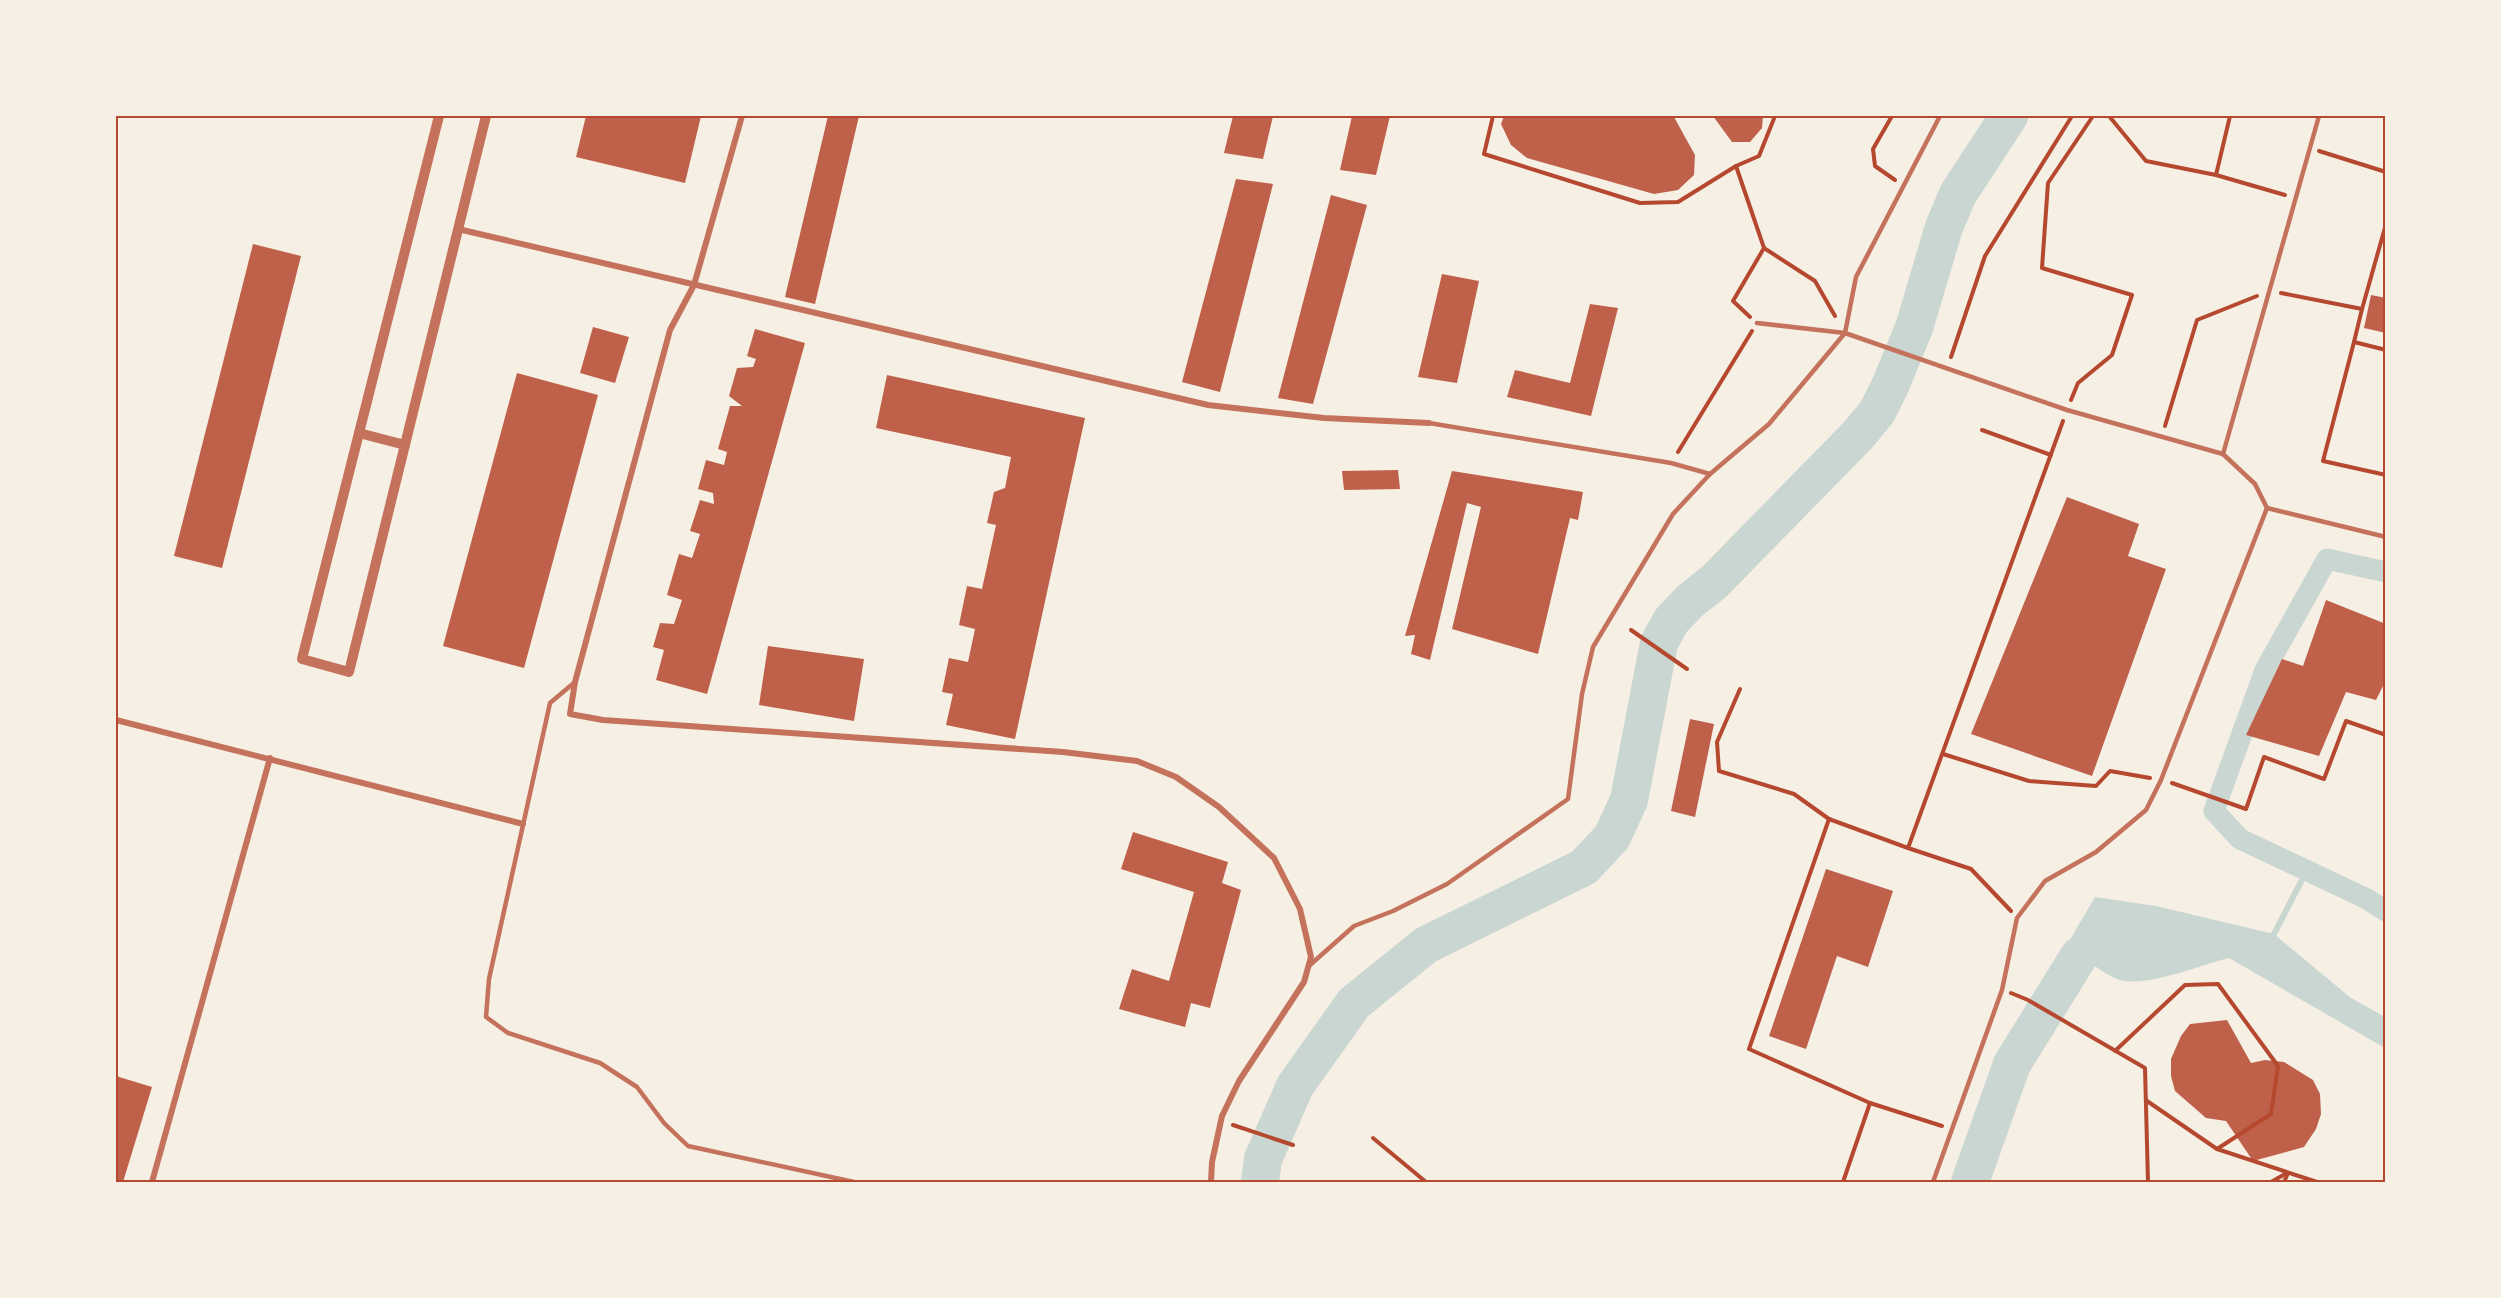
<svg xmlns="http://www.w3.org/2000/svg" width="2501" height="1298" font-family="'Source Sans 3',sans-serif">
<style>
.water{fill:#c9d6d2}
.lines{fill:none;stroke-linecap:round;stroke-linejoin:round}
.stream{stroke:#c9d6d2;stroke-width:6}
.canal{stroke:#c9d6d2;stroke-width:21}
.river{stroke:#c9d6d2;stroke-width:38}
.building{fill:#bf614a}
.path{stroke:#b5482f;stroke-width:4}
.service{stroke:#c5725c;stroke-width:4.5}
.minor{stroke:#c5725c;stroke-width:6}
.tertiary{stroke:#c5725c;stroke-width:10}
.neatline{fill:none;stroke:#b5482f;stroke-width:2}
</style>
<rect width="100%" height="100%" fill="#f6efe4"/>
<path class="water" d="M2095 897 2156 906 2274 934 2351 998 2385 1017V1048L2229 958C2201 965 2152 985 2125 981 2110 980 2078 954 2068 943Z"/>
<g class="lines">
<polyline class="stream" points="2274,934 2307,870"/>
<polyline class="canal" points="2386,572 2327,559 2265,670 2214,811 2240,839 2367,899 2386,911"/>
<g class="river">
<polyline points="1260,1182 1263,1159 1295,1086 1354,1003 1426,945 1584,867 1612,837 1629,800 1659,643 1671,621 1690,601 1714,582 1858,435 1877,412 1890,386 1914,328 1944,227 1958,194 2009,116"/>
<polyline points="1970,1182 2012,1064 2079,956"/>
</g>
</g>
<g class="building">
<polygon points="586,116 701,116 685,183 576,157"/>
<polygon points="828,116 859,116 815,304 785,297"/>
<polygon points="1233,116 1273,116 1263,159 1224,153"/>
<polygon points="1352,116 1390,116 1376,175 1340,170"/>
<polygon points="1504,116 1676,116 1674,117 1695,155 1694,175 1678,190 1654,194 1527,158 1511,145 1501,124"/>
<polygon points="1713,116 1763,116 1762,128 1750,142 1732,142"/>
<polygon points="1236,179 1273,184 1220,392 1182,382"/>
<polygon points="1331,195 1367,205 1313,404 1278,398"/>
<polygon points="253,244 301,256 222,568 174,556"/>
<polygon points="1442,274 1479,281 1457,383 1418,377"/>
<polygon points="2371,295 2386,298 2386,333 2364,328"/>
<polygon points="1590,304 1618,308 1591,416 1507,397 1515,370 1570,383"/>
<polygon points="593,327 629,337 615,383 580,373"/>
<polygon points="755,329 805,343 707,694 656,680 664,650 653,647 660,623 674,624 682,600 667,595 679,554 692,558 700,534 690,531 700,500 714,504 713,493 698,489 706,460 724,465 727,452 718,449 730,406 742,406 729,396 737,368 753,367 756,359 747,356"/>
<polygon points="517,373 598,395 524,668 443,646"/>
<polygon points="887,375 1085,418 1015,739 946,725 953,694 942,692 949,658 968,662 975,629 959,625 967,586 982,589 996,525 987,523 994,492 1005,488 1011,457 876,428"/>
<polygon points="1398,470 1400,489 1344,490 1342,471"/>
<polygon points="1452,471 1583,492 1578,520 1570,518 1538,654 1452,629 1481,507 1467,503 1430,660 1411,654 1415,635 1405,636"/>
<polygon points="2067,497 2139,524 2128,556 2166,569 2092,776 1971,734"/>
<polygon points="2326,600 2386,624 2386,680 2376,700 2346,692 2319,756 2246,735 2282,659 2303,666"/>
<polygon points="768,646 864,659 854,721 759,705"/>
<polygon points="1690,719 1714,724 1695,817 1671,811"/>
<polygon points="1133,832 1228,862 1222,883 1241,890 1210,1008 1191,1003 1185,1027 1119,1009 1132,969 1169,981 1194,892 1121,869"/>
<polygon points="1826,869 1893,891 1868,967 1837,956 1806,1049 1769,1036"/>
<polygon points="2227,1020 2251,1063 2265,1060 2284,1062 2313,1080 2320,1094 2321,1114 2316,1129 2304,1147 2253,1161 2226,1121 2206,1118 2175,1091 2171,1076 2171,1059 2181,1036 2190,1024"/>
<polygon points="116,1076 152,1087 123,1182 116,1182"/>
</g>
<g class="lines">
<g class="path">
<polyline points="1493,116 1484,154 1640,203 1678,202 1736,166"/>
<polyline points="1892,116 1873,149 1875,166 1895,180"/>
<polyline points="2109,116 2146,161 2216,175 2230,116"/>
<polyline points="2319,151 2386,172"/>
<polyline points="2216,175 2285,195"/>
<polyline points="1764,248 1815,281 1835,316"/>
<polyline points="2281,293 2362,309 2354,342 2386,350"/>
<polyline points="2362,309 2386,224"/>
<polyline points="1750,317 1733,301 1764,248 1736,166 1759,156 1775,116"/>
<polyline points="2354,342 2323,461 2386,475"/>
<polyline points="1951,357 1985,256 2072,116"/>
<polyline points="2071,400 2078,383 2112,355 2132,295 2042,268 2048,183 2093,116"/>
<polyline points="2165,426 2197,320 2257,296"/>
<polyline points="1982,430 2051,455"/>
<polyline points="1678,452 1752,331"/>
<polyline points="1631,630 1687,669"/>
<polyline points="1740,689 1717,742 1719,771 1794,794 1829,819"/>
<polyline points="1943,754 2029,781 2096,786 2110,771 2150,778"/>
<polyline points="2172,783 2246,809 2264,757 2324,779 2346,721 2386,735"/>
<polyline points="1908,848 1829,819 1749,1049 1870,1103 1942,1126"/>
<polyline points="2011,911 1971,869 1908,848 2063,421"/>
<polyline points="2011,993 2028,1000 2145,1068 2148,1182"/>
<polyline points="2115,1051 2185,985 2218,984 2278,1066 2271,1114 2217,1149"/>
<polyline points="2147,1101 2217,1149 2317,1182"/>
<polyline points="1233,1125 1293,1145"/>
<polyline points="1373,1138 1426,1182"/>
<polyline points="1843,1182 1870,1103"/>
<polyline points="2271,1182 2287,1173"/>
<polyline points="2284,1182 2288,1173"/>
</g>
<g class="service">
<polyline points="1757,323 1845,333 2067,410 2223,454 2255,484 2267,508 2386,537"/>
<polyline points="1429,423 1671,463 1710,474 1769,424 1845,333 1856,277 1940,116"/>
<polyline points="2223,454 2319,116"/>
<polyline points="575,682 550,703 489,979 486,1017 508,1033 600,1063 637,1087 664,1123 688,1146 854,1182"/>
<polyline points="1310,965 1354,926 1393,911 1447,884 1568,799 1582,694 1593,647 1673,514 1710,474"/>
<polyline points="1933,1182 2002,990 2017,918 2045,881 2096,852 2146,810 2161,780 2267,508"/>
</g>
<g class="minor">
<polyline points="742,116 694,285 670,330 575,682 570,714 603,720 1063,752 1137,761 1176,777 1219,807 1274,858 1300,909 1311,957 1304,982 1239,1081 1222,1116 1212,1162 1211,1182"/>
<polyline points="458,229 1208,405 1324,418 1429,423"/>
<polyline points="116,720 523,824"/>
<polyline points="152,1182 270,758"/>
</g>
<g class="tertiary">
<polyline points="439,116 302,659 349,672 486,116"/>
<polyline points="359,433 405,445"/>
</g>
</g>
<rect width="2501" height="1298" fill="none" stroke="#f6efe4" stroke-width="234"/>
<rect x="117" y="117" width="2267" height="1064" class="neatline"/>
</svg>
